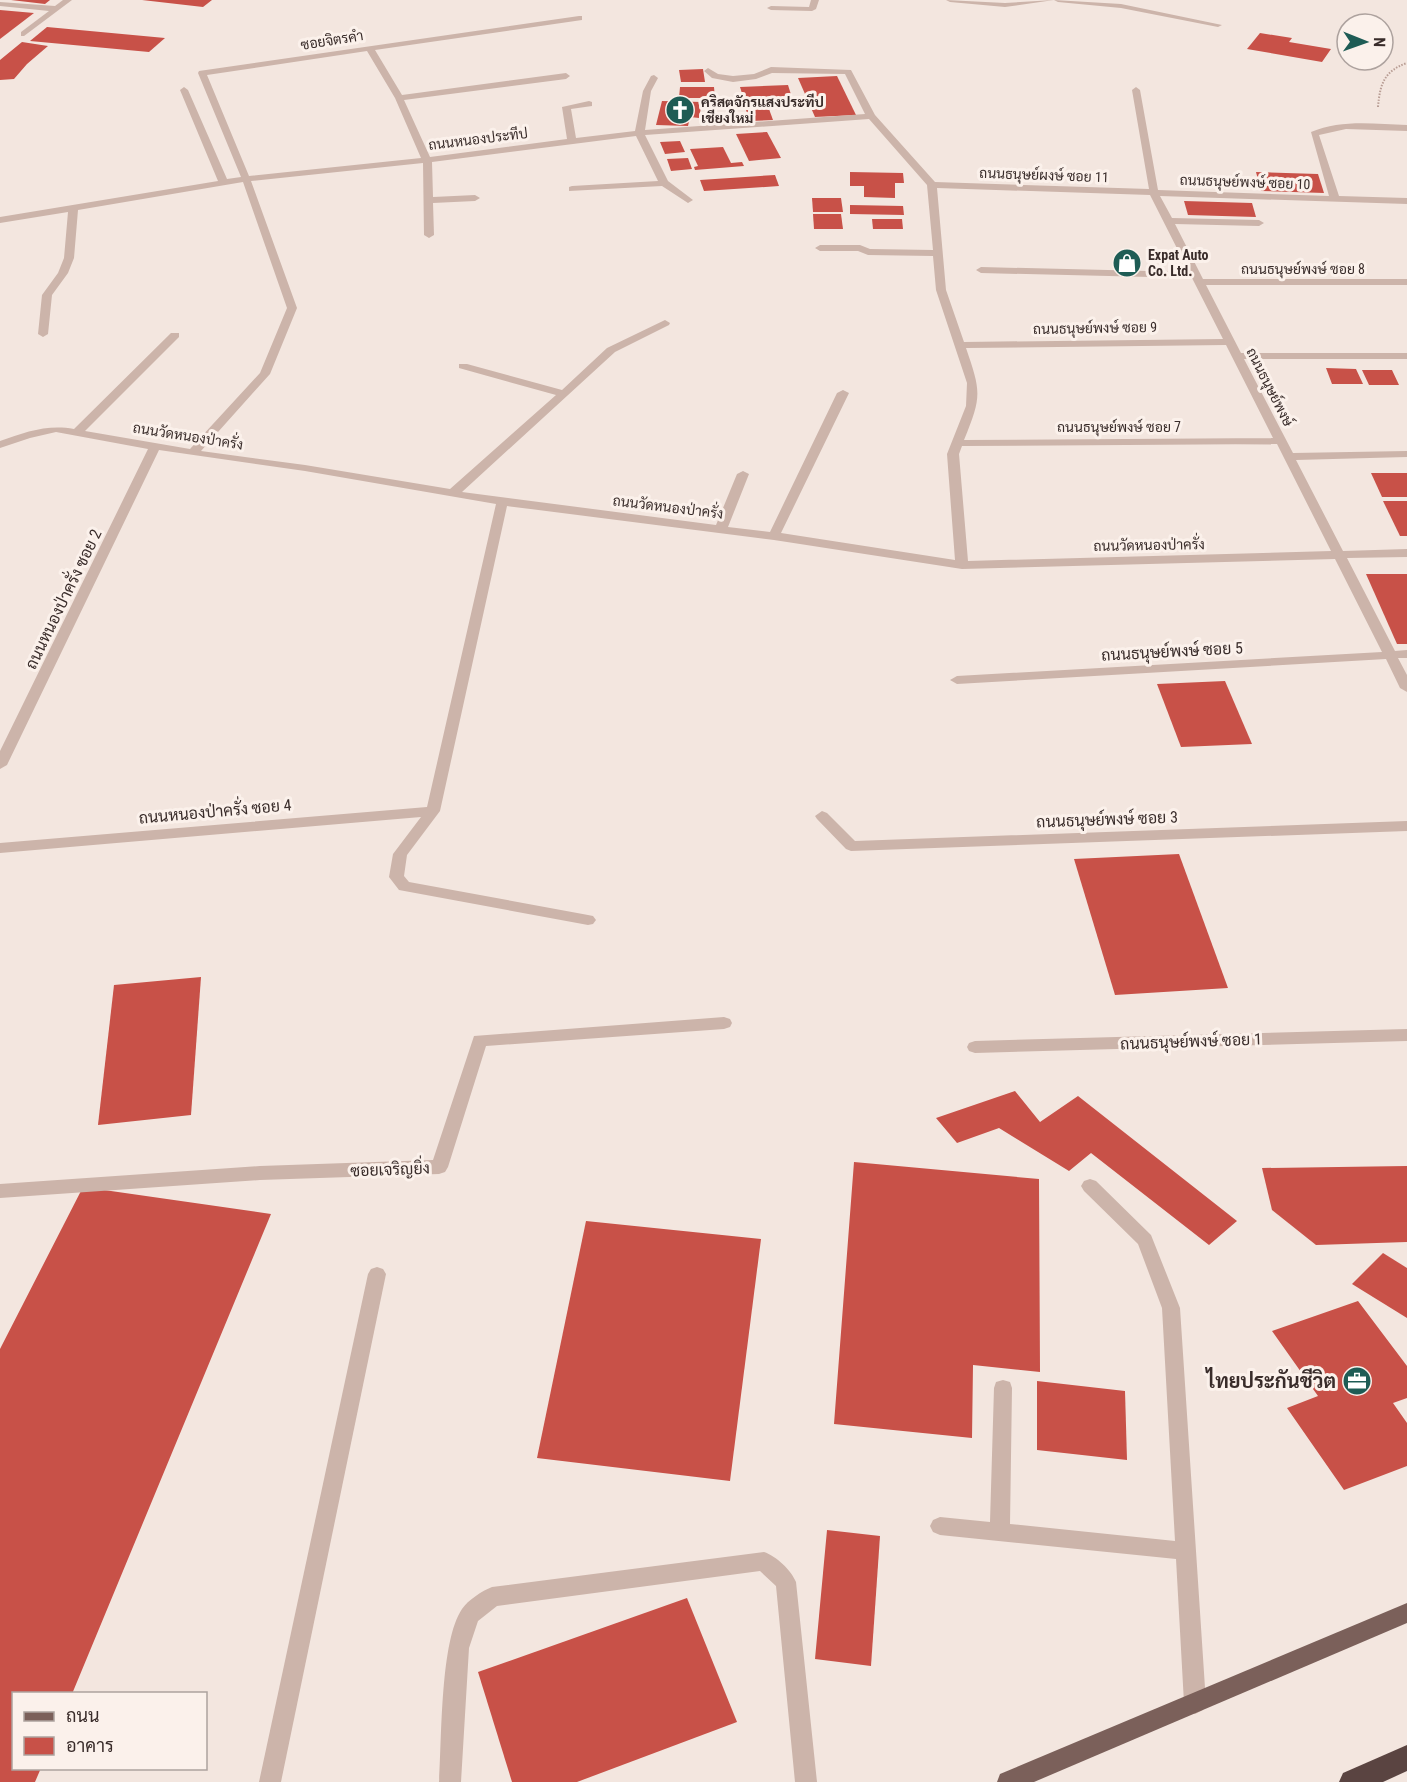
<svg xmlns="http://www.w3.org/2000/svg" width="1407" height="1782" font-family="'Roboto Condensed',Sarabun,sans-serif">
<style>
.building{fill:#c85148}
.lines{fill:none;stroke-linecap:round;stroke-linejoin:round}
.path{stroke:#b89d94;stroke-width:2;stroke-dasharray:1.5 1.5;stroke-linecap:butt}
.minor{fill:#ccb4aa;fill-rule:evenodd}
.major{fill:#7b605a;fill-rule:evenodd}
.highway{fill:#5a4441;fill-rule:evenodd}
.labels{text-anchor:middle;stroke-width:6;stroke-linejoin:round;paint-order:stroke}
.far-street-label{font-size:14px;fill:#392c2a;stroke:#fbf1eb}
.far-poi-label{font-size:14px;font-weight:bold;fill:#392c2a;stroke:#fbf1eb;text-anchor:start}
.street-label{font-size:16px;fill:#392c2a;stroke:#fbf1eb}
.near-poi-label{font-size:20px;font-weight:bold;fill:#392c2a;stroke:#fbf1eb;text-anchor:end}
</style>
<rect width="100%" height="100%" fill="#f3e6df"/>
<g class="building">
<polygon points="11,0 50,0 45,4"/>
<polygon points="142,0 212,0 203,7"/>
<polygon points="0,10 34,13 0,39"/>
<polygon points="47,27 165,38 149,52 30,41"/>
<polygon points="1260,33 1292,38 1289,42 1331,49 1322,62 1247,49"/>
<polygon points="22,42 48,46 27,64 14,79 0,80 0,60"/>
<polygon points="703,69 705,82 681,82 679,70"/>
<polygon points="837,76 856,115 815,117 798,78"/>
<polygon points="788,85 794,104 746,106 740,87"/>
<polygon points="680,87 714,87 715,98 679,98"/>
<polygon points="662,101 702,102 699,118 690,117 688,126 656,125"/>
<polygon points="769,109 773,120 750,121 746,110"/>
<polygon points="767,132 781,158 749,161 736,134"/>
<polygon points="680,141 685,152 665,154 660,142"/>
<polygon points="723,147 731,163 742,162 744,166 695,170 694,167 698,166 690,149"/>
<polygon points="688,158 692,169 671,171 667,159"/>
<polygon points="850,172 903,173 904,183 895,183 895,198 864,197 864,186 850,186"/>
<polygon points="1256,172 1318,174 1324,193 1261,191"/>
<polygon points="775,175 779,186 704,191 700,180"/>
<polygon points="812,198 841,198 843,212 813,212"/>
<polygon points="1184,201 1252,203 1256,217 1188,215"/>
<polygon points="850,205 903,206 904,215 850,214"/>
<polygon points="813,214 841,214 843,229 814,229"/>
<polygon points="872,219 902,219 903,229 873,229"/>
<polygon points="1326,368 1356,369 1363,384 1332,384"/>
<polygon points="1362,370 1392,370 1399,385 1369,385"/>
<polygon points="1371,473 1407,473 1407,497 1382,497"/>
<polygon points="1383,501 1407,501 1407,536 1400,536"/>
<polygon points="1366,574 1407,574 1407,644 1397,644"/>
<polygon points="1225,681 1252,744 1181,747 1157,684"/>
<polygon points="1179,854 1228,988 1115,995 1074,859"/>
<polygon points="201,977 191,1115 98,1125 114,985"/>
<polygon points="1015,1091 1040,1122 1078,1096 1237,1221 1209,1245 1091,1153 1069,1171 999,1128 957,1143 936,1118"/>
<polygon points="854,1162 1039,1179 1040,1372 973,1365 972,1438 834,1424"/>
<polygon points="1407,1166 1407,1242 1316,1245 1272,1210 1262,1168"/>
<polygon points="83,1187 271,1214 72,1694 14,1694 14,1768 41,1768 35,1782 0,1782 0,1349"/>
<polygon points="586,1221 761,1239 730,1481 537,1458"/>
<polygon points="1383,1253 1407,1268 1407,1318 1352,1284"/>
<polygon points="1358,1301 1407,1366 1407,1398 1393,1403 1407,1423 1407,1466 1344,1490 1287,1408 1318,1396 1272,1331"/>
<polygon points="1037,1381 1125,1391 1127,1460 1037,1450"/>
<polygon points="827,1530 880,1536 871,1666 815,1659"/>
<polygon points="687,1598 737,1722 577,1782 512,1782 478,1672"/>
</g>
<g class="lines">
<path class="path" d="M1378 107C1380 84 1384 71 1407 63"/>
<g class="minor">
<polygon points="63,0 72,0 24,36 21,36 21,32 49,11 0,6 0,2 55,6"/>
<polygon points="811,0 819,0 816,9 812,11 771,10 767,8 771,6 809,7"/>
<polygon points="946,0 1005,3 1054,0 1005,7 950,2"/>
<polygon points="1054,0 1121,4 1222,25 1218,27 1121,8 1058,2"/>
<path d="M579 16H582V20L375 50 402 95 566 73 570 76 566 79 404 100 430 157 567 139 562 107 589 101 592 102V106L571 109 576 138 635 131 643 91 651 76 654 75 658 78 651 91 645 130 865 114 845 74 772 73 756 79 733 82 712 78 704 71 708 68 718 74 733 76 754 74 771 67 851 70 875 115 935 182 1149 189 1132 90 1136 87 1140 90 1158 190 1329 196 1311 132C1341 119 1375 124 1407 125V131L1346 129 1319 135 1339 196 1407 198V204L1160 196 1172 218 1259 220 1264 223 1259 226 1175 224 1203 279H1407V285H1206L1241 353H1407V359H1244L1293 453 1407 451V457L1296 460 1343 551 1407 549V557L1347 558 1395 651 1407 650V658H1398L1407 675V692L1400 688 1386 659 957 684 950 680 957 676 1382 652 1335 559 962 569 774 540 507 506 440 811 407 855 404 876 409 882 588 915 593 916 596 920 593 924 588 925 399 890 389 877 393 854 421 817 0 853V843L427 807 496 504 305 471 159 450 7 765 0 769V751L148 449 56 432 30 438 0 448V441C25 432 48 424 74 429L171 333H179V337L85 431 190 449 260 373 287 308 243 182 78 210 74 258 68 273 52 295 48 334 43 337 38 334 42 295 58 273 64 258 68 212 0 223V217L218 181 180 90 184 87 188 90 227 179 241 177 198 73 199 71ZM367 51 395 98 421 158 249 176 207 75ZM869 119 927 185 933 250 870 249 860 245H820L815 248 820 251H858L868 255 933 256 936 290 967 383 966 406 947 454 955 560 781 533 849 393 843 390 837 393 770 532 728 527 749 474 743 471 737 474 716 525 462 492 615 352 669 325 670 323 665 320 607 348 562 390 467 364H459V368L556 395 450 489 305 465 201 451 270 374 297 308 251 181 423 163 424 235 429 238 434 235 433 203 475 201 480 198 475 195 433 197 432 162 636 136 658 181 572 186 569 187V191L662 186 688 203 693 200 668 181 645 135ZM937 188 1150 195 1189 272 981 267 976 270 981 273 1192 278 1223 339 964 342 946 290ZM1226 345 1273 438 964 440C982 396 981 392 966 348ZM1277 444 1331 551 968 561 959 454 962 446Z"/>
<polygon points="822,811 827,813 855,841 1407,821 1407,831 851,851 846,849 817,819 815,816"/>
<polygon points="724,1017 730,1019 732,1023 730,1027 724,1029 486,1046 448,1167 445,1172 439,1174 260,1180 0,1198 0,1184 260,1166 433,1160 474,1036"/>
<polygon points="1407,1029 1407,1041 975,1053 969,1051 967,1047 969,1043 975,1041"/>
<polygon points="1090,1179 1096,1181 1151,1235 1180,1308 1206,1703 1203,1710 1195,1714 1187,1710 1184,1703 1176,1559 940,1535 933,1532 930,1526 933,1520 940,1517 990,1522 994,1388 996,1382 1003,1380 1010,1382 1012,1388 1010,1524 1175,1541 1162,1308 1138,1244 1084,1191 1081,1186 1084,1181"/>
<polygon points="377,1267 383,1269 386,1274 281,1782 259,1782 368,1274 371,1269"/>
<path d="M764 1552C776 1556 791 1570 796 1582L817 1782H795L776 1586 760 1571 497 1606 478 1621 469 1648 461 1782H439C442 1740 440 1641 462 1609 468 1600 482 1591 492 1587Z"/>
</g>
<polygon class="major" points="1407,1603 1407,1623 1034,1782 997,1782 1000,1774"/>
<polygon class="highway" points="1407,1745 1407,1771 1383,1782 1339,1782 1343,1773"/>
</g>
<defs>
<g id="church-disc" transform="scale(1.5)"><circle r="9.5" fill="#1e5c55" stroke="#fbf1eb"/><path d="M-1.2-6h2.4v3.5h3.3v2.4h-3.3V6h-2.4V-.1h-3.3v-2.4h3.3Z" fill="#fff"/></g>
<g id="shop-disc" transform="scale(1.5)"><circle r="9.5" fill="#1e5c55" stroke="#fbf1eb"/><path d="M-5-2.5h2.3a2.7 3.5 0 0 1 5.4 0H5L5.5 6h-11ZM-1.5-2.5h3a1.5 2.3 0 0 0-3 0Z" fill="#fff"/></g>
<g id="office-disc" transform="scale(1.5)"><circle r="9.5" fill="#1e5c55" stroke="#fbf1eb"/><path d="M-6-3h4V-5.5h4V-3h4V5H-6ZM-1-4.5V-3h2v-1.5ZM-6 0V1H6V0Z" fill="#fff"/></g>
</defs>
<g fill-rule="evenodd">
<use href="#church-disc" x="680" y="110"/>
<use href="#shop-disc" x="1127" y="263"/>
<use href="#office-disc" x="1357" y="1381"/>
</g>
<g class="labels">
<g class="far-street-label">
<text transform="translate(332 40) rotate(-9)" y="5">ซอยจิตรคำ</text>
<text transform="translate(478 139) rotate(-7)" y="5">ถนนหนองประทีป</text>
<text transform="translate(1044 175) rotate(2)" y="5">ถนนธนุษย์ผงษ์ ซอย 11</text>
<text transform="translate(1245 182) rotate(2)" y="5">ถนนธนุษย์พงษ์ ซอย 10</text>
<text x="1303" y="274">ถนนธนุษย์พงษ์ ซอย 8</text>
<text transform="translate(1095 328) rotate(-1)" y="5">ถนนธนุษย์พงษ์ ซอย 9</text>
<text transform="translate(1270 387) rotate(63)" y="5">ถนนธนุษย์พงษ์</text>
<text x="1119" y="432">ถนนธนุษย์พงษ์ ซอย 7</text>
<text transform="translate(188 436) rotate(9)" y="5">ถนนวัดหนองป่าครั่ง</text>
<text transform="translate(668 507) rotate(7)" y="5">ถนนวัดหนองป่าครั่ง</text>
<text transform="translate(1149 545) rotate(-1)" y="5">ถนนวัดหนองป่าครั่ง</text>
</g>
<g class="far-poi-label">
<text x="701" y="107">คริสตจักรแสงประทีป<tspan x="701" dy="16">เชียงใหม่</tspan></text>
<text x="1148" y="260">Expat Auto<tspan x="1148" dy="16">Co. Ltd.</tspan></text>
</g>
<g class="street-label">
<text transform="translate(63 599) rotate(-64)" y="6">ถนนหนองป่าครั่ง ซอย 2</text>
<text transform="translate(1172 651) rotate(-3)" y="6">ถนนธนุษย์พงษ์ ซอย 5</text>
<text transform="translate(215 811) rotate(-5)" y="6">ถนนหนองป่าครั่ง ซอย 4</text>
<text transform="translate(1107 819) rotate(-2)" y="6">ถนนธนุษย์พงษ์ ซอย 3</text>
<text transform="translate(1191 1041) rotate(-2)" y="6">ถนนธนุษย์พงษ์ ซอย 1</text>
<text transform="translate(390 1169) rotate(-2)" y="6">ซอยเจริญยิ่ง</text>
</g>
<g class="near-poi-label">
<text x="1336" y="1388">ไทยประกันชีวิต</text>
</g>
</g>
<rect x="12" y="1692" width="195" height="78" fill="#fbf1eb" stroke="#ada29e" stroke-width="1.5"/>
<rect x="24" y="1712" width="30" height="9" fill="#7b605a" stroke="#ada29e" stroke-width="1.5"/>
<text x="66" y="1722" font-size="18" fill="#392c2a">ถนน</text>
<rect x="24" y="1737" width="30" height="18" fill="#c85148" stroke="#ada29e" stroke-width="1.5"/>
<text x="66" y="1752" font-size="18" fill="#392c2a">อาคาร</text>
<g transform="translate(1365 42) rotate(91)"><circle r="28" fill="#fbf1eb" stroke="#ada29e" stroke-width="1.5"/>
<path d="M0-4.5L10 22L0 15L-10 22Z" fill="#1e5c55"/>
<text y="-9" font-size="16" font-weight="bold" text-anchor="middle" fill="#392c2a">N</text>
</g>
</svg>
